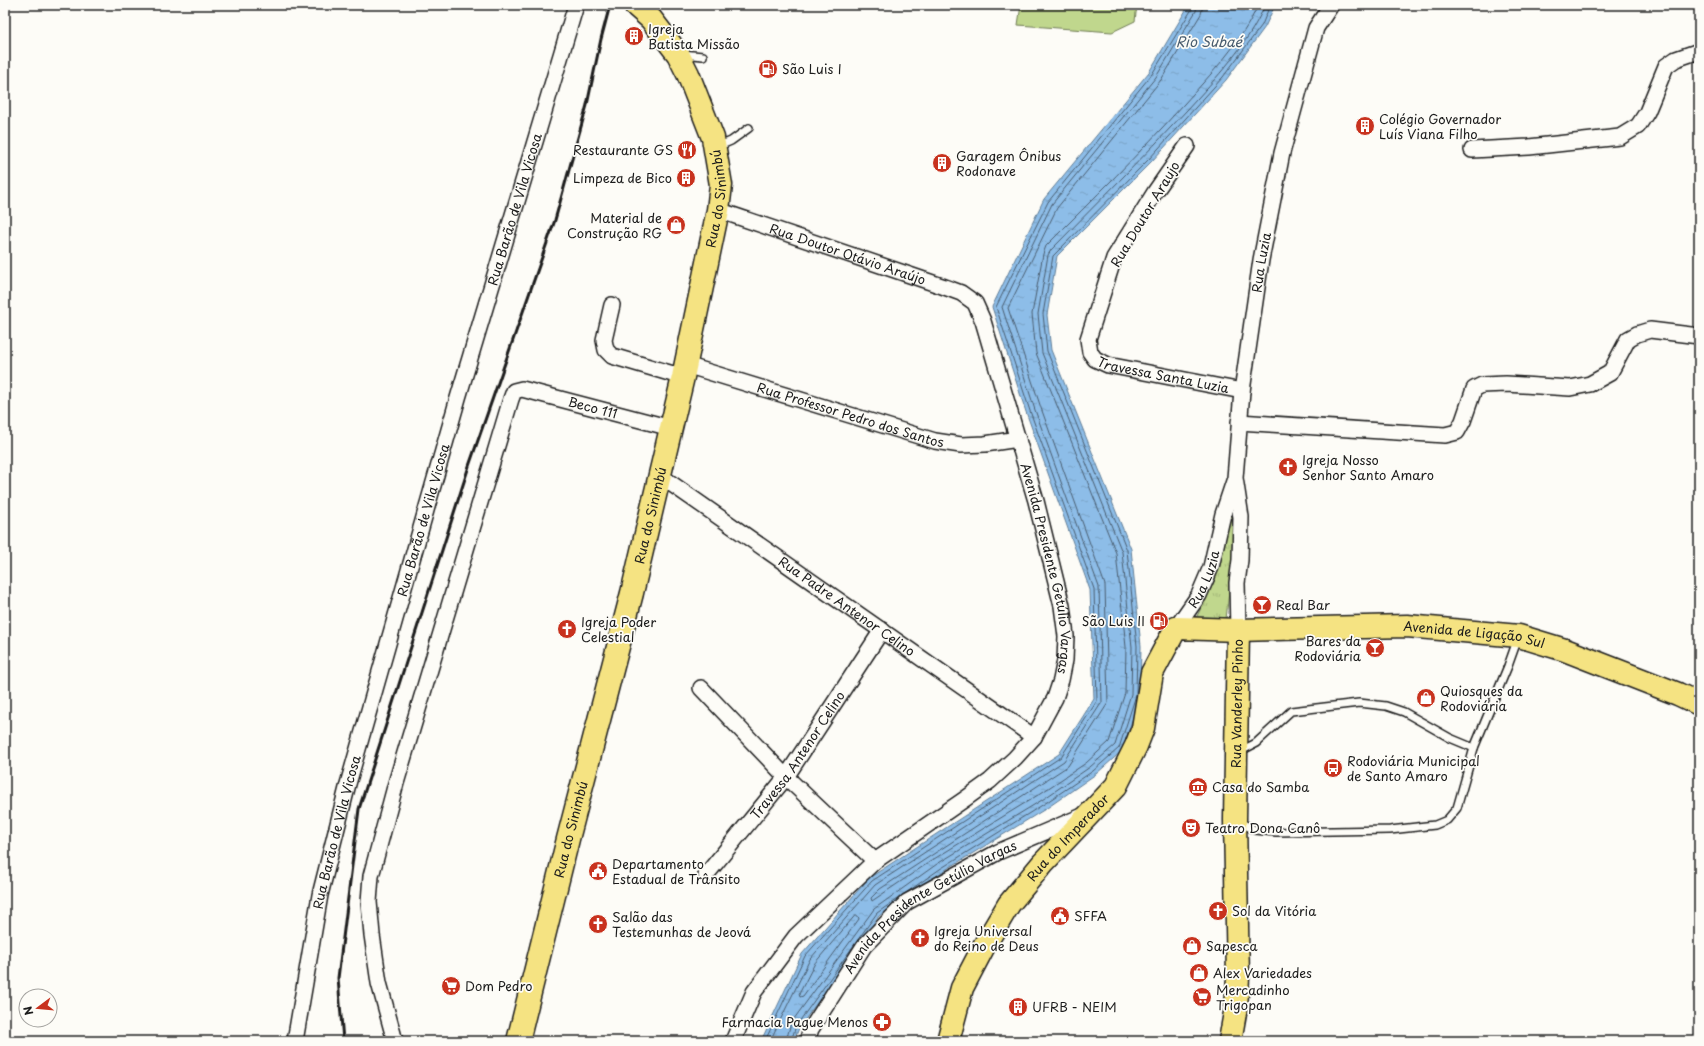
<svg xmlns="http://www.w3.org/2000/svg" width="1704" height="1046" font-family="'Playpen Sans',sans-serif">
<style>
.grass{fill:#c0d78d;stroke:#6e7a54}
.park{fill:url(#park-tufts);stroke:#6e7a54}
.water{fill:url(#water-ripples);stroke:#607d96}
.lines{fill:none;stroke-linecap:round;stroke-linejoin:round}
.shore{stroke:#495c6e;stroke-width:1}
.lane-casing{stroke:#1c1c1c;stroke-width:10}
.street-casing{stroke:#1c1c1c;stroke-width:18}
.primary-casing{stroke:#1c1c1c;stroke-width:25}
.lane{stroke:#fdfcf7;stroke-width:7}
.street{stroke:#fdfcf7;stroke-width:15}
.primary{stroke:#f5e382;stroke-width:22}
.rail{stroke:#1c1c1c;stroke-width:3}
.labels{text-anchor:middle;stroke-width:3.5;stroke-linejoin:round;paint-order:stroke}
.poi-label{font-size:13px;fill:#1c1c1c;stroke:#fdfcf7;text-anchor:start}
.street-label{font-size:13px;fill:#1c1c1c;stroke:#fdfcf7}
.water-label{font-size:14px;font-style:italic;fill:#495c6e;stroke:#fdfcf7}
</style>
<defs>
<pattern id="park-tufts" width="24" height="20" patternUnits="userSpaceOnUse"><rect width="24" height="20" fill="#c0d78d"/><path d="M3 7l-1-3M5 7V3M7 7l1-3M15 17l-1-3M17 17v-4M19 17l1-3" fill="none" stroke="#a4b879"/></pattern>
<pattern id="water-ripples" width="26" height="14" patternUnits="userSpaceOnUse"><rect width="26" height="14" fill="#8dbde8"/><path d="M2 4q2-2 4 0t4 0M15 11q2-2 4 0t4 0" fill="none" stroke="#79a2c6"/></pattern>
</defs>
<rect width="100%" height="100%" fill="#fdfcf7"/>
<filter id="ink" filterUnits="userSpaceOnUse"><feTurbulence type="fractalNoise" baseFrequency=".025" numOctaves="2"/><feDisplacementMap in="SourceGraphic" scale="8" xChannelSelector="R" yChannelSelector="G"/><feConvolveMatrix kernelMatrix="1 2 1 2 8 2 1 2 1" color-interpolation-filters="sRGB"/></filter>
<g filter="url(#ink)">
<polygon class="grass" points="1021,5 1137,5 1135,21 1112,32 1018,25"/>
<polygon class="park" points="1230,499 1238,508 1226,619 1195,620 1215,580 1225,517"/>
<polygon class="water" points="1189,5 1275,5 1265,27 1226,80 1152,161 1057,256 1047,315 1051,350 1131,549 1141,646 1140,696 1122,751 1096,774 1047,808 942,872 879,916 799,1028 794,1041 761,1041 802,954 869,878 1059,754 1094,699 1090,590 1026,412 992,307 1044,199 1149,72"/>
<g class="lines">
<g class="shore">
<path d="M1203 5 1201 14 1161 80 1057 208 1008 308 1041 408 1105 585 1108 703 1068 766 880 889 871 898 872 901 934 859 1038 795 1086 763 1109 742 1125 693 1126 647 1116 553 1036 353 1032 314 1043 254 1046 246C1093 199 1140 153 1184 104 1211 74 1242 42 1258 5"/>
<polygon points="855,916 858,916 859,919 803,996 800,997 799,994 815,963"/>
<polyline points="765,1041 805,956 872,881 1061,757 1097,701 1094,589 1030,411 996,307 1048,202 1152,74 1192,9 1192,5"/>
<polyline points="770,1041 810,959 875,885 1064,761 1102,702 1099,587 1035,410 1002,307 1052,204 1156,77 1196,11 1197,5"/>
<path d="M786 1041 791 1023 874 909 937 864 1042 800 1090 767 1115 745 1131 694 1132 647 1122 552 1042 353 1038 314 1048 255 1051 250C1097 203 1143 158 1187 110 1216 78 1248 45 1265 5"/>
<polyline points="791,1041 796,1026 877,913 940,869 1044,804 1093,771 1119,748 1136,695 1137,646 1127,550 1047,351 1043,314 1053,256 1149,159 1223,77 1262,25 1270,5"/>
</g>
<g class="lane-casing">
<g id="lane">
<polyline points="682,54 703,56"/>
<polyline points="717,147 731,141 749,128"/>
<polyline points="1239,752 1256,743 1291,711 1359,703 1386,706 1404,712 1450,738 1474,748"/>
<polyline points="1239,822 1255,830 1276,832 1390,830 1435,825 1447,820 1457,808 1474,748 1508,666 1518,638"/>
</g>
</g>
<g class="street-casing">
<g id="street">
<path id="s1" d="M1187 146 1155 192 1114 258 1088 339 1090 352 1095 359 1108 365 1242 391"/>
<polyline points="1472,150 1529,147 1620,137 1638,126 1647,112 1666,66 1676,59 1699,51"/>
<path id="s2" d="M718 210 942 286 961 293 975 303 983 321 1036 501 1062 606 1066 636 1065 660 1061 680 1055 698 1034 737 1015 758 990 781 965 799 875 861 796 936 754 992 733 1041"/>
<polyline points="612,305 604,340 606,350 612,356 683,377"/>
<path id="s3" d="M686 365 935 441 961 445 985 444 1018 439"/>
<polyline points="1239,422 1445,435 1457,432 1463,421 1474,389 1482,385 1506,384 1570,388 1590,384 1610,373 1628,339 1637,334 1650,330 1699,336"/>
<path id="s4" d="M659 475 1034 737"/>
<path id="s5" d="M1176 628 1199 595 1211 567 1223 514 1234 481"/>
<path id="s6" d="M1238 630 1237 583 1240 560 1241 517 1235 478 1242 391 1261 260 1282 153 1316 28 1331 5"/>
<polyline points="701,688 786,777 875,861"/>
<path id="s7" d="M706 875 786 777 882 630"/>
<path id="s8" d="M295 1041 320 895 348 784 458 398 576 5"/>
<path id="s9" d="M395 1041 379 983 372 935 369 902 371 876 396 783 511 399 514 391 522 389 671 428"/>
<path id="s10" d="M807 1041 811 1029 864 946 907 902 998 852 1085 815"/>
</g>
</g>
<g class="primary-casing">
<g id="primary">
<path id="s11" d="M518 1041 568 839 632 593 683 377 718 210 721 185 713 138 688 74 678 54 651 19 635 5"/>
<path id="s12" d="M948 1041 962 988 984 946 1009 904 1043 863 1116 786 1136 746 1143 728 1152 673 1176 628 1238 630 1407 626 1519 636 1565 650 1678 694 1699 704"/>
<path id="s13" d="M1230 1041 1236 1007 1238 978 1235 820 1238 630"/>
</g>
</g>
<use href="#lane" class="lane"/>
<use href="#street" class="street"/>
<use href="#primary" class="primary"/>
<polyline class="rail" points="343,1041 338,978 359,809 469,466 555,220 587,105 601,39 610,5"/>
</g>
</g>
<defs>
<g id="building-disc" transform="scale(1)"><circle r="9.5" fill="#c8321e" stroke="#fdfcf7"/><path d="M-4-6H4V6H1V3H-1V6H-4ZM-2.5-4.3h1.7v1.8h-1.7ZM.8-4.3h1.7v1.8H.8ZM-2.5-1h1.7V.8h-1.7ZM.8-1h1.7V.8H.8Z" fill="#fff"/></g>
<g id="fuel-disc" transform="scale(1)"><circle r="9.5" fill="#c8321e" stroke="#fdfcf7"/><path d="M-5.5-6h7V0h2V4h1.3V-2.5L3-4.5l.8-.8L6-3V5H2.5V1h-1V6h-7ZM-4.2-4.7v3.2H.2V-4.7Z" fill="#fff"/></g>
<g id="restaurant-disc" transform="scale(1)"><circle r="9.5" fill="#c8321e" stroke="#fdfcf7"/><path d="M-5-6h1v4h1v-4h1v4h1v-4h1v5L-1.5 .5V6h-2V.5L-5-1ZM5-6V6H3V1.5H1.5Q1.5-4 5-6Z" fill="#fff"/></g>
<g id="shop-disc" transform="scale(1)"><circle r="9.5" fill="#c8321e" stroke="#fdfcf7"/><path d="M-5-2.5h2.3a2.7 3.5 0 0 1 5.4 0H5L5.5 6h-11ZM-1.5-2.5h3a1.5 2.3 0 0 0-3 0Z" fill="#fff"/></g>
<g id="church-disc" transform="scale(1)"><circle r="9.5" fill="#c8321e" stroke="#fdfcf7"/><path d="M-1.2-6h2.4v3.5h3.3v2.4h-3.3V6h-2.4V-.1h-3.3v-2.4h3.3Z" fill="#fff"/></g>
<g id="bar-disc" transform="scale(1)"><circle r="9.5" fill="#c8321e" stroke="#fdfcf7"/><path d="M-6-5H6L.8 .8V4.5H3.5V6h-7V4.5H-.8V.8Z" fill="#fff"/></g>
<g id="bus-disc" transform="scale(1)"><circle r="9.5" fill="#c8321e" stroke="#fdfcf7"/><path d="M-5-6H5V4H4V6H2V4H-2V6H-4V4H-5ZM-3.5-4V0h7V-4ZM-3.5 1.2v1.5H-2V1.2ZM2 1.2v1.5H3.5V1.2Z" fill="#fff"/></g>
<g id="museum-disc" transform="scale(1)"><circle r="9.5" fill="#c8321e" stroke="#fdfcf7"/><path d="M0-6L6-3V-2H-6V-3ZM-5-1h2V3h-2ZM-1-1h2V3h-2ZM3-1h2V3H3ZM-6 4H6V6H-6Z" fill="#fff"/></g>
<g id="theatre-disc" transform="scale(1)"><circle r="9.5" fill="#c8321e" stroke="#fdfcf7"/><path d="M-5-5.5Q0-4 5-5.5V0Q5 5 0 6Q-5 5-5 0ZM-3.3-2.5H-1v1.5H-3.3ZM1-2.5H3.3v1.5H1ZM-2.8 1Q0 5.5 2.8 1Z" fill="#fff"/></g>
<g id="civic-disc" transform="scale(1)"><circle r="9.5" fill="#c8321e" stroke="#fdfcf7"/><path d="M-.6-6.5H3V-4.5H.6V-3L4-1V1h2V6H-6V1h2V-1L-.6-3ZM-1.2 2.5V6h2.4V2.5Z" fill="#fff"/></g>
<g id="supermarket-disc" transform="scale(1)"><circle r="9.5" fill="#c8321e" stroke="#fdfcf7"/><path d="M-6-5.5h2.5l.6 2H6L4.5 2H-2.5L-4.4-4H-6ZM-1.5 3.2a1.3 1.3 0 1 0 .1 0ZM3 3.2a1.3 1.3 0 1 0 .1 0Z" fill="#fff"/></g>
<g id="pharmacy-disc" transform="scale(1)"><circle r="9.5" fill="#c8321e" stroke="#fdfcf7"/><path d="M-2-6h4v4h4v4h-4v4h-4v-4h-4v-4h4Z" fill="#fff"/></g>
</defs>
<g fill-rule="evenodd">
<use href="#building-disc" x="634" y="36"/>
<use href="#fuel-disc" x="768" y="69"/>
<use href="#building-disc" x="1365" y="126"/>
<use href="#restaurant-disc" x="687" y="150"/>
<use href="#building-disc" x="942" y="163"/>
<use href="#building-disc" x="686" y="178"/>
<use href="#shop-disc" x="676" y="225"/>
<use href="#church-disc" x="1288" y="467"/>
<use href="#bar-disc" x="1262" y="605"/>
<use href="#fuel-disc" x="1159" y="621"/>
<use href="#church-disc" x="567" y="629"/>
<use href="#bar-disc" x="1375" y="648"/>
<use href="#shop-disc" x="1426" y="698"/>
<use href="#bus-disc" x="1333" y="768"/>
<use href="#museum-disc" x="1198" y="787"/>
<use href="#theatre-disc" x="1191" y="828"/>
<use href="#civic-disc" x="598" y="871"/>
<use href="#church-disc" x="1218" y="911"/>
<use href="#civic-disc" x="1060" y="916"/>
<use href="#church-disc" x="598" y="924"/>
<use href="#church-disc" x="920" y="938"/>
<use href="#shop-disc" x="1192" y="946"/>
<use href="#shop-disc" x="1199" y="973"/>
<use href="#supermarket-disc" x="451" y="986"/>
<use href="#supermarket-disc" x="1202" y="997"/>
<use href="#building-disc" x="1018" y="1007"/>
<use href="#pharmacy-disc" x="882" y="1022"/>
</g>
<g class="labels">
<g class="poi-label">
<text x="648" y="34">Igreja<tspan x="648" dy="15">Batista Missão</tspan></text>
<text x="782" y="74">São Luis I</text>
<text x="1379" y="124">Colégio Governador<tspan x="1379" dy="15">Luís Viana Filho</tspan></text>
<text x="673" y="155" text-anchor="end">Restaurante GS</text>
<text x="956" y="161">Garagem Ônibus<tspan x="956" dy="15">Rodonave</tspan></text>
<text x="672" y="183" text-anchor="end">Limpeza de Bico</text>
<text x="662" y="223" text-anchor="end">Material de<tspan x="662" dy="15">Construção RG</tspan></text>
<text x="1302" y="465">Igreja Nosso<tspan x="1302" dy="15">Senhor Santo Amaro</tspan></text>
<text x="1276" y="610">Real Bar</text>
<text x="1145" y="626" text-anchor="end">São Luis II</text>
<text x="581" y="627">Igreja Poder<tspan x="581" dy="15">Celestial</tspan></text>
<text x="1361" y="646" text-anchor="end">Bares da<tspan x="1361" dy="15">Rodoviária</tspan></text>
<text x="1440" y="696">Quiosques da<tspan x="1440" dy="15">Rodoviária</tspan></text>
<text x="1347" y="766">Rodoviária Municipal<tspan x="1347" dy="15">de Santo Amaro</tspan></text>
<text x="1212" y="792">Casa do Samba</text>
<text x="1205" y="833">Teatro Dona Canô</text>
<text x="612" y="869">Departamento<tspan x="612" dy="15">Estadual de Trânsito</tspan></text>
<text x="1232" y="916">Sol da Vitória</text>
<text x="1074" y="921">SFFA</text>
<text x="612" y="922">Salão das<tspan x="612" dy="15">Testemunhas de Jeová</tspan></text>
<text x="934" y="936">Igreja Universal<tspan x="934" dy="15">do Reino de Deus</tspan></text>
<text x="1206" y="951">Sapesca</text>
<text x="1213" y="978">Alex Variedades</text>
<text x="465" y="991">Dom Pedro</text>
<text x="1216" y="995">Mercadinho<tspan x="1216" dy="15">Trigopan</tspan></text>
<text x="1032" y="1012">UFRB - NEIM</text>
<text x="868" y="1027" text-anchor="end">Farmacia Pague Menos</text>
</g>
<g class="street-label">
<text dy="5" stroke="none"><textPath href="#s11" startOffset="866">Rua do Sinimbú</textPath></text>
<text dy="5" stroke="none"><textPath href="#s8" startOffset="861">Rua Barão de Vila Vicosa</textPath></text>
<text transform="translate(1145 214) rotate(-59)" y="5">Rua Doutor Araujo</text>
<text dy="5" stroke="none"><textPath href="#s2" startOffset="137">Rua Doutor Otávio Araújo</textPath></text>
<text dy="5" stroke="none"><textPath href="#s6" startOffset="370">Rua Luzia</textPath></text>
<text dy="5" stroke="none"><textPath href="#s1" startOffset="311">Travessa Santa Luzia</textPath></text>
<text dy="5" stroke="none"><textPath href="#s9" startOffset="755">Beco 111</textPath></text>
<text dy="5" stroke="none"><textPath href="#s3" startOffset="172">Rua Professor Pedro dos Santos</textPath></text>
<text dy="5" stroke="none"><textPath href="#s11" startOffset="542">Rua do Sinimbú</textPath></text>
<text dy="5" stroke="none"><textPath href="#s8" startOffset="537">Rua Barão de Vila Vicosa</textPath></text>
<text dy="5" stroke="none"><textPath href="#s2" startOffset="550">Avenida Presidente Getúlio Vargas</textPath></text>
<text dy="5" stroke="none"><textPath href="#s5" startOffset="57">Rua Luzia</textPath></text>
<text dy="5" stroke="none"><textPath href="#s4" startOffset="229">Rua Padre Antenor Celino</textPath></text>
<text dy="5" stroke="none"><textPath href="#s12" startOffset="780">Avenida de Ligação Sul</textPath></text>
<text dy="5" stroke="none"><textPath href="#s13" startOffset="338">Rua Vanderley Pinho</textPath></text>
<text dy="5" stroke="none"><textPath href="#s7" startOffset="151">Travessa Antenor Celino</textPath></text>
<text dy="5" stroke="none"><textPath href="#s11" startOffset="218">Rua do Sinimbú</textPath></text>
<text dy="5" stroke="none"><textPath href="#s8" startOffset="213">Rua Barão de Vila Vicosa</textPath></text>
<text dy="5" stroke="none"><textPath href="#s12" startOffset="240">Rua do Imperador</textPath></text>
<text dy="5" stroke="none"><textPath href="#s10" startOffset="188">Avenida Presidente Getúlio Vargas</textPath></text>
</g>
<g class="water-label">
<text x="1209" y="47">Rio Subaé</text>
</g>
</g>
<rect width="1704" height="1046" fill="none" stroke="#fdfcf7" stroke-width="20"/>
<rect x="10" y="10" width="1684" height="1026" fill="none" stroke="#1c1c1c" stroke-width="1.5" filter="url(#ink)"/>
<g transform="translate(38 1008) rotate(254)"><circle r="19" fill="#fdfcf7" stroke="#a3a29f"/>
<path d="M0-3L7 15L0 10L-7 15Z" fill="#c8321e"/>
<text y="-6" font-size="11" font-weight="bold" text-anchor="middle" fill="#1c1c1c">N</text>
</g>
</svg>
